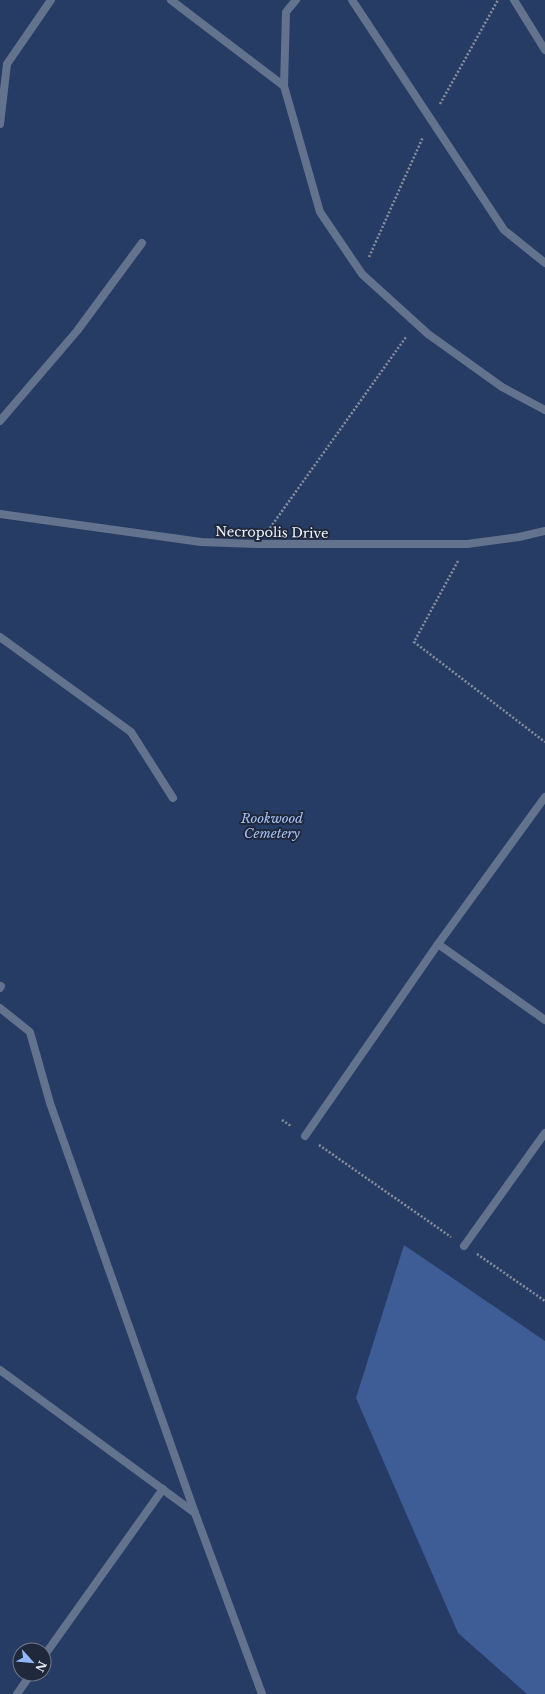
<svg xmlns="http://www.w3.org/2000/svg" width="545" height="1694" font-family="'Libre Baskerville',serif">
<style>
.green{fill:#273c64;fill-rule:evenodd}
.forest{fill:#3e5c95}
.lines{fill:none;stroke-linecap:round;stroke-linejoin:round}
.path{stroke:#878f9e;stroke-width:2.5;stroke-dasharray:2 2;stroke-linecap:butt}
.service{stroke:#64738d;stroke-width:8}
.minor{stroke:#64738d;stroke-width:8}
.labels{text-anchor:middle;stroke-width:4;stroke-linejoin:round;paint-order:stroke}
.street-label{font-size:13px;fill:#ebf2fe;stroke:#20293b}
.park-label{font-size:13px;font-style:italic;fill:#a5c1f4;stroke:#20293b}
</style>
<rect width="100%" height="100%" fill="#20293b"/>
<path class="green" d="M0 0H545V1694H0ZM20 1650H44V1674H20Z"/>
<polygon class="forest" points="404,1245 545,1341 545,1694 527,1694 458,1633 356,1398"/>
<g class="lines">
<g class="path">
<polyline points="440,104 498,0"/>
<polyline points="369,257 423,137"/>
<polyline points="270,528 406,337"/>
<polyline points="458,561 414,642 545,742"/>
<polyline points="282,1120 291,1126"/>
<polyline points="319,1145 451,1237"/>
<polyline points="477,1254 545,1301"/>
</g>
<g class="service">
<polyline points="171,0 284,86 320,212 362,274 428,334 502,387 545,410"/>
<polyline points="352,0 504,230 545,263"/>
<polyline points="284,86 286,12 296,0"/>
<polyline points="0,124 7,64 51,0"/>
<polyline points="0,421 77,331 142,243"/>
<polyline points="0,637 131,732 173,798"/>
<polyline points="545,797 438,944 545,1020"/>
<polyline points="0,988 1,986"/>
<polyline points="0,1008 30,1032 50,1103 195,1513"/>
<polyline points="305,1136 438,944"/>
<polyline points="464,1246 545,1133"/>
<polyline points="0,1370 195,1513 262,1694"/>
<polyline points="44,1656 163,1489"/>
<polyline points="17,1694 31,1674"/>
</g>
<g class="minor">
<polyline points="514,0 545,50"/>
<polyline points="0,514 201,542 258,544 467,544 519,537 545,531"/>
</g>
</g>
<g class="labels">
<g class="street-label">
<text transform="translate(272 532) rotate(1)" y="5">Necropolis Drive</text>
</g>
<g class="park-label">
<text x="272" y="823">Rookwood<tspan x="272" dy="15">Cemetery</tspan></text>
</g>
</g>
<g transform="translate(32 1662) rotate(117)"><circle r="19" fill="#20293b" stroke="#717989"/>
<path d="M0-3L7 15L0 10L-7 15Z" fill="#92b7fd"/>
<text y="-6" font-size="11" font-weight="bold" text-anchor="middle" fill="#ebf2fe">N</text>
</g>
</svg>
